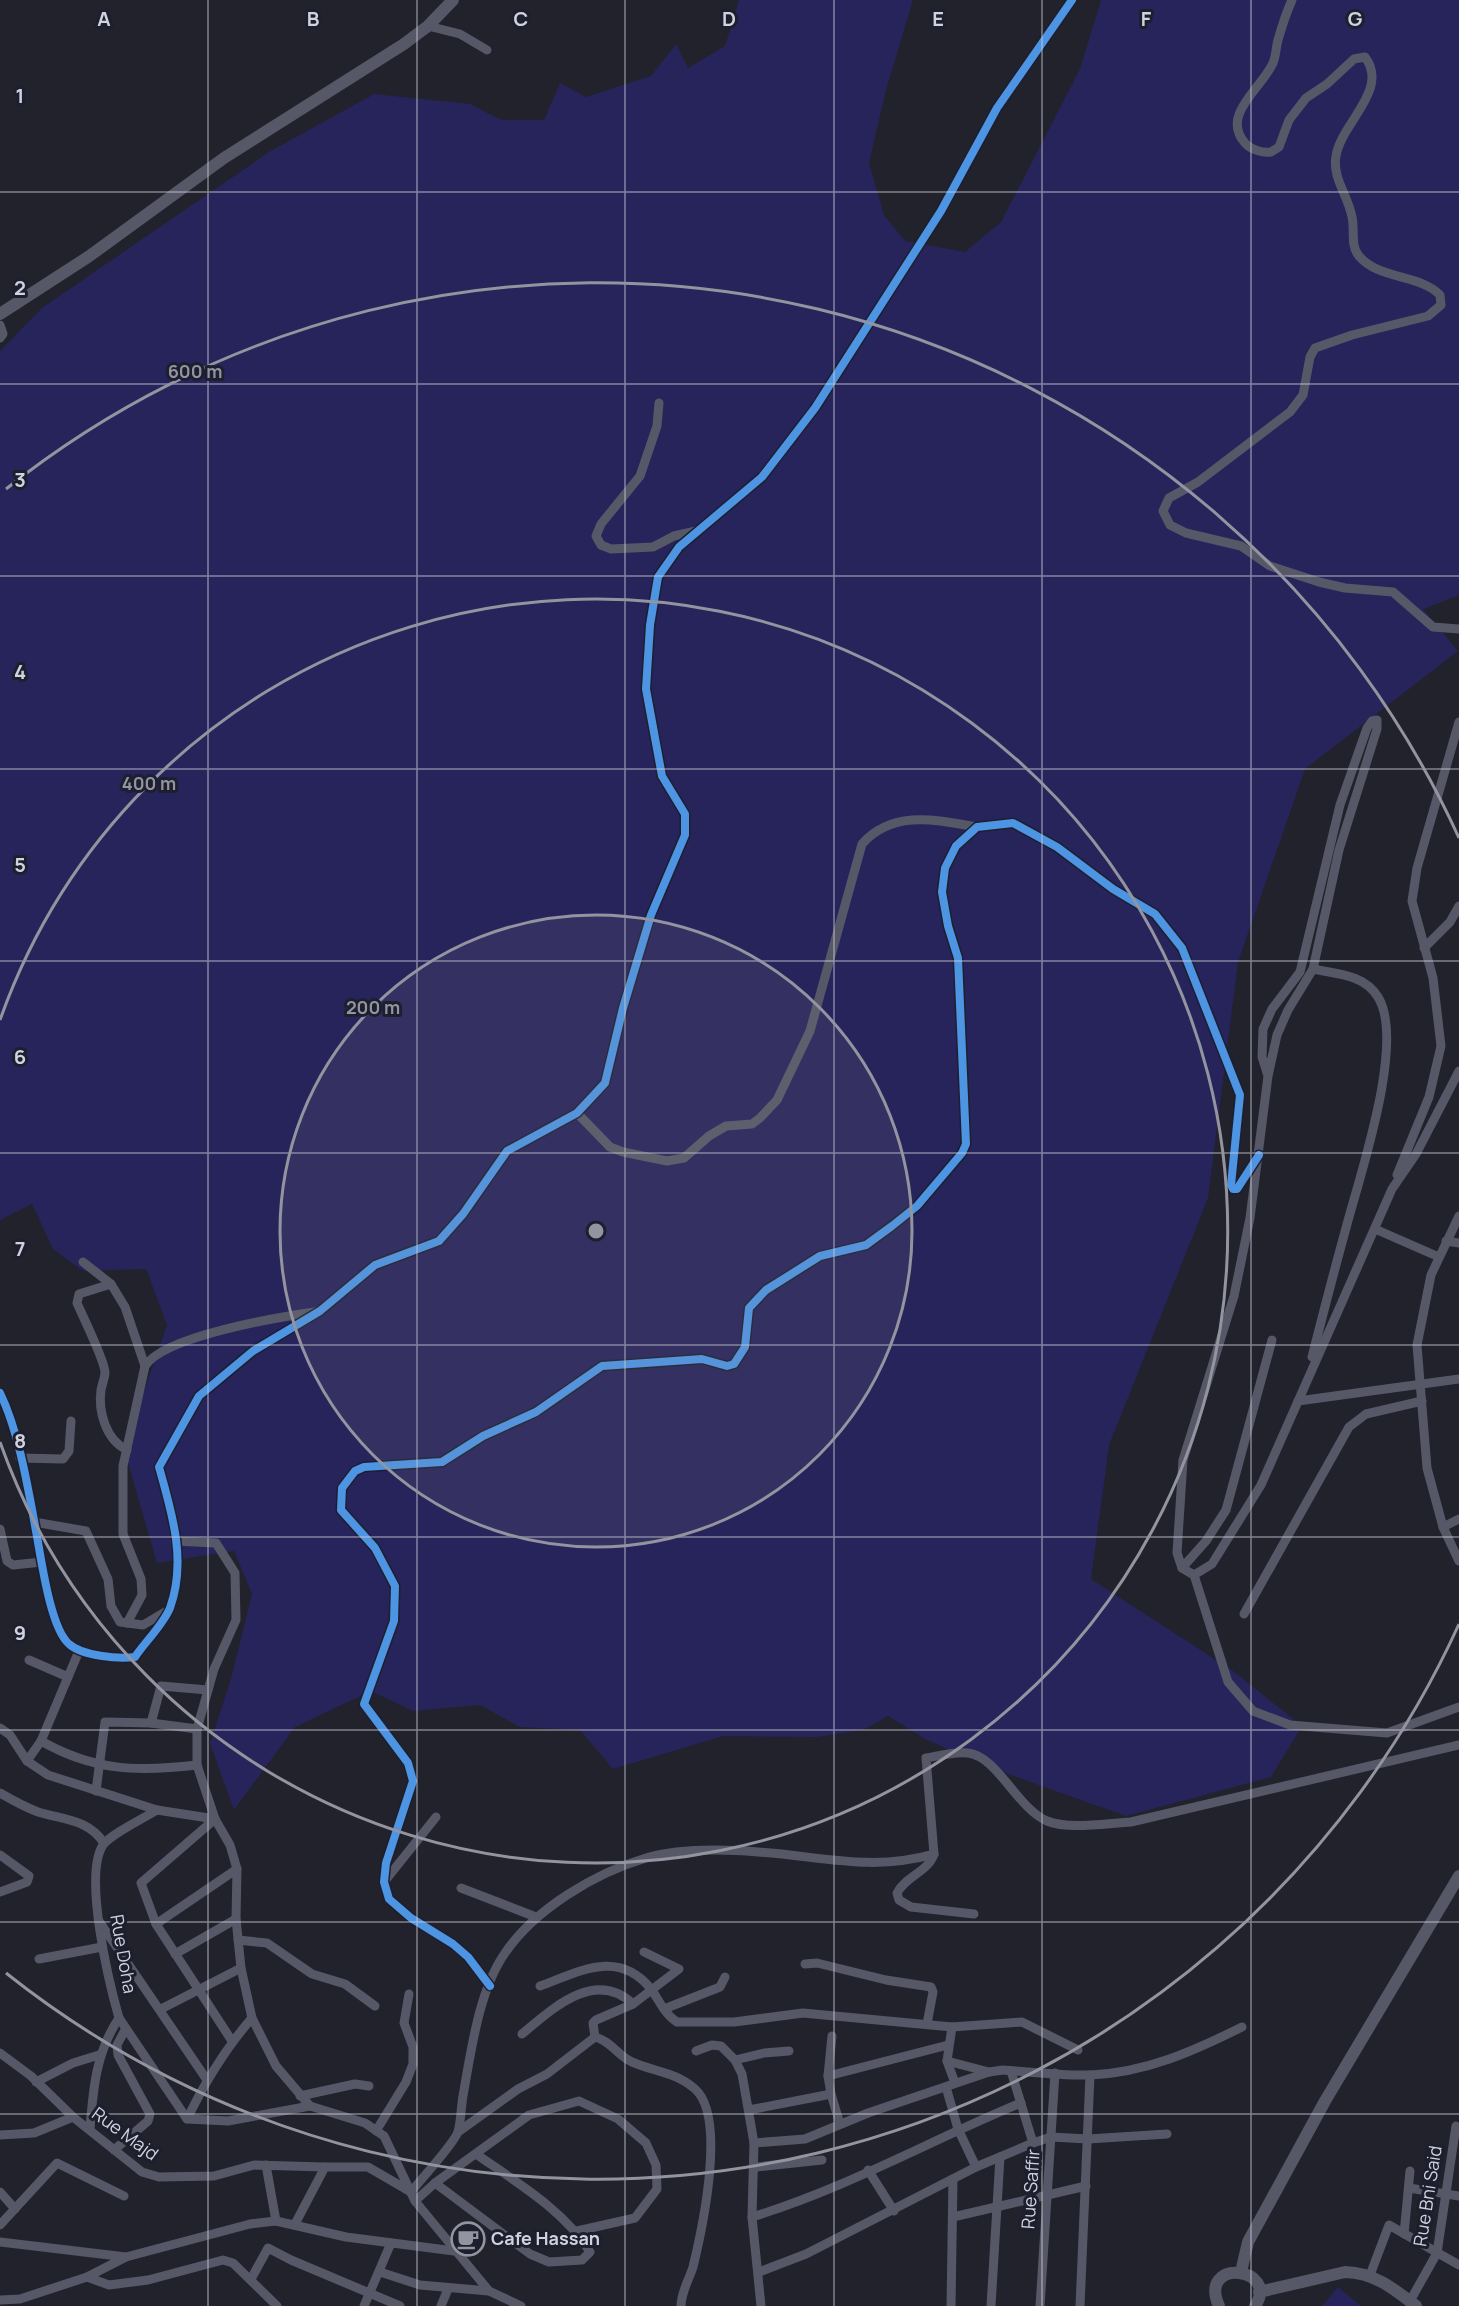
<svg xmlns="http://www.w3.org/2000/svg" width="1459" height="2306" font-family="Manrope,sans-serif">
<style>
.green{fill:#27245b}
.lines{fill:none;stroke-linecap:round;stroke-linejoin:round}
.minor{stroke:#575867;stroke-width:9}
.tertiary{stroke:#575867;stroke-width:12}
.cycleway-casing{stroke:#1d1f2f;stroke-width:11}
.cycleway{stroke:#4d94e3;stroke-width:8}
.grid{fill:none;stroke:#d1d2de;stroke-width:1.5;stroke-opacity:0.55}
.ring{fill:none;stroke:#93949f;stroke-width:3}
.labels{text-anchor:middle;stroke-width:6;stroke-linejoin:round;paint-order:stroke}
.street-label{font-size:18px;fill:#d1d2de;stroke:#1d1f2f}
.poi-label{font-size:18px;font-weight:bold;fill:#d1d2de;stroke:#1d1f2f;text-anchor:start}
.grid-label{font-size:20px;text-anchor:middle;font-weight:bold;fill:#d1d2de;stroke:#1d1f2f;stroke-width:6;stroke-linejoin:round;paint-order:stroke}
.centre{fill:#93949f;stroke:#1d1f2f;stroke-width:3}
.ring-label{font-size:18px;text-anchor:middle;font-weight:bold;fill:#93949f;stroke:#1d1f2f;stroke-width:6;stroke-linejoin:round;paint-order:stroke}
</style>
<rect width="100%" height="100%" fill="#21222b"/>
<g class="green">
<polygon points="739,0 913,0 886,90 869,163 884,215 905,241 965,252 1001,222 1080,69 1101,0 1459,0 1459,595 1423,609 1458,651 1305,769 1238,962 1208,1198 1109,1445 1091,1579 1233,1671 1302,1726 1271,1777 1126,1816 1008,1774 927,1740 888,1716 863,1730 816,1737 723,1736 613,1769 580,1730 520,1727 480,1705 413,1711 371,1691 295,1727 234,1810 210,1743 231,1679 252,1594 234,1551 157,1563 124,1449 167,1325 146,1269 83,1271 53,1249 32,1204 0,1220 0,351 42,308 269,152 374,94 470,104 501,120 544,120 560,83 586,97 651,76 676,44 688,68 725,46"/>
<polygon points="1338,2287 1361,2306 1322,2306"/>
</g>
<g class="lines">
<g class="minor">
<path d="M1292 0C1286 13 1282 26 1278 40 1276 47 1276 56 1273 63 1262 88 1220 115 1245 143 1251 150 1263 153 1271 152L1279 147 1289 120 1306 98 1327 84 1354 59 1365 57C1390 90 1341 123 1336 156 1332 178 1348 195 1352 217 1355 229 1350 246 1359 256 1379 280 1420 274 1440 295L1441 305 1428 316 1352 335 1315 348 1310 357 1303 395 1290 412 1198 482 1169 498 1163 511 1170 525 1186 533 1241 546 1270 566 1319 582 1345 588 1393 592 1433 627 1459 629"/>
<polyline points="428,26 460,34 487,50"/>
<polyline points="0,325 3,334 0,338"/>
<polyline points="659,403 657,426 640,476 601,524 596,536 601,545 611,549 653,547 674,536 696,531"/>
<polyline points="1424,948 1450,922 1459,906"/>
<polyline points="1268,1076 1262,1057 1263,1029 1272,1009 1300,972 1340,805 1367,728 1372,721 1377,720 1377,729 1339,850 1313,969 1288,1010 1277,1035 1268,1076 1250,1218 1234,1296 1183,1460 1177,1553 1182,1568 1194,1575 1228,1682 1253,1711 1290,1725 1387,1733 1459,1707"/>
<path d="M577 1113 610 1147 623 1152 667 1161 684 1158 709 1136 726 1126 752 1124 760 1118 777 1100 810 1031 862 844C893 809 937 820 977 827"/>
<polyline points="1397,1175 1429,1097 1441,1046 1433,978 1412,901 1417,868 1459,722"/>
<polyline points="1459,1216 1431,1275 1417,1345 1427,1468 1443,1527 1459,1561"/>
<polyline points="1375,1229 1439,1257"/>
<polyline points="1446,1241 1459,1243"/>
<polyline points="83,1262 111,1284 125,1307 145,1366"/>
<path d="M111 1284 79 1294 77 1303C83 1317 104 1359 105 1372 105 1378 102 1384 101 1390 98 1412 106 1440 127 1450"/>
<path d="M1312 1357C1323 1314 1334 1271 1346 1228 1359 1178 1406 1042 1378 997 1364 974 1336 974 1313 969"/>
<path d="M0 1393C19 1432 28 1488 36 1531 41 1557 50 1628 69 1644 82 1656 118 1659 135 1657 145 1642 163 1625 170 1608 187 1561 172 1513 159 1467L199 1396 253 1351 320 1311 375 1265 439 1241 463 1214 507 1151 577 1113 605 1083 623 1008 651 915 685 835V814L662 776 646 689 650 625 658 577 679 547 762 477 815 408 941 211 997 108 1072 0"/>
<polyline points="1298,1401 1459,1379"/>
<polyline points="20,1458 63,1459 69,1451 71,1421"/>
<polyline points="34,1522 86,1531 108,1579 111,1606 120,1622 143,1625 165,1612"/>
<polyline points="1443,1527 1459,1519"/>
<polyline points="0,1529 7,1561 13,1565 42,1562"/>
<polyline points="175,1541 216,1543 235,1573 236,1620 214,1669 197,1729 197,1765 215,1819 230,1845 237,1869 236,1919 241,1968 252,2018 276,2066 310,2106 365,2123 384,2136 415,2201 489,2291"/>
<polyline points="1182,1568 1206,1541 1226,1510 1272,1340"/>
<polyline points="1194,1575 1212,1564 1261,1485 1392,1189 1416,1154 1459,1071"/>
<polyline points="1244,1614 1349,1427 1366,1414 1422,1401"/>
<path d="M127 1623 142 1595 141 1579 123 1534V1466L145 1366C164 1336 279 1317 315 1312"/>
<polyline points="29,1660 68,1677"/>
<polyline points="151,1723 161,1686 208,1690"/>
<polyline points="0,1728 10,1735 27,1761 48,1775 157,1810 215,1819"/>
<path d="M41 1741C94 1771 137 1772 197 1765"/>
<polyline points="27,1761 41,1741 79,1651"/>
<polyline points="96,1791 105,1722 151,1723 197,1729"/>
<path d="M0 1793C12 1800 25 1807 38 1812 64 1820 88 1819 104 1843"/>
<polyline points="215,1819 141,1883 156,1924 232,2041"/>
<path d="M934 1854C928 1872 906 1876 897 1893L899 1900 911 1907 974 1914"/>
<polyline points="0,1855 29,1876 27,1882 0,1892"/>
<polyline points="384,1882 436,1817"/>
<polyline points="461,1888 536,1917"/>
<polyline points="99,1921 207,2080"/>
<polyline points="156,1924 237,1869"/>
<polyline points="238,1940 267,1943 312,1974 345,1984 375,2006"/>
<polyline points="175,1954 236,1919"/>
<polyline points="39,1959 102,1947"/>
<polyline points="805,1964 817,1963 886,1980 931,1987 933,1992 927,2024"/>
<polyline points="490,1986 468,1957 453,1944 411,1918 389,1899 384,1882 386,1863 413,1781 408,1763 364,1704 394,1621 395,1586 375,1548 341,1510 342,1488 355,1471 364,1467 442,1462 483,1436 536,1412 602,1366 702,1359 727,1366 734,1364 745,1347 749,1308 766,1290 820,1256 866,1245 892,1226 917,1206 962,1153 966,1144 958,958 948,926 942,892 945,868 956,846 977,827 1013,823 1057,847 1113,889 1155,914 1182,948 1240,1095 1231,1185 1233,1189 1237,1189 1259,1155"/>
<path d="M540 1986C579 1972 618 1948 651 1989 659 2000 665 2015 677 2022H734L803 2013 952 2027 1022 2022 1078 2050"/>
<polyline points="161,2009 241,1968"/>
<polyline points="664,2009 720,1987 725,1977"/>
<polyline points="119,2018 187,2119 228,2121 310,2106"/>
<polyline points="952,2027 947,2061 955,2083"/>
<path d="M522 2034C552 2009 595 1968 633 2004"/>
<polyline points="595,2037 593,2023 596,2020 633,2004 679,1969 644,1952"/>
<polyline points="696,2051 712,2045 721,2046 735,2060 742,2074 754,2143 752,2217 761,2306"/>
<polyline points="0,2053 31,2076 73,2117 142,2172 159,2177 214,2176 254,2165 325,2167"/>
<polyline points="735,2060 764,2053 789,2051"/>
<path d="M947 2061 989 2072 1003 2070C1032 2072 1062 2076 1090 2075 1145 2073 1194 2051 1242 2027"/>
<polyline points="1011,2071 1033,2143"/>
<polyline points="828,2076 832,2036"/>
<polyline points="36,2082 73,2063 99,2055"/>
<polyline points="946,2087 958,2129 976,2167"/>
<polyline points="831,2094 840,2124"/>
<polyline points="300,2096 355,2084 369,2086"/>
<polyline points="749,2110 831,2094 828,2076 948,2045"/>
<path d="M187 2119C205 2082 225 2049 252 2018"/>
<path d="M90 2129C93 2089 96 2052 119 2018 109 1983 83 1875 103 1845 111 1834 144 1818 157 1810"/>
<polyline points="376,2131 406,2082 413,2064 413,2047 404,2023 409,1994"/>
<path d="M458 2132 518 2089 547 2074 595 2037C611 2041 618 2056 632 2062 655 2072 676 2072 695 2089 727 2117 702 2230 693 2267 689 2280 681 2292 681 2306"/>
<polyline points="0,2135 34,2133 73,2117"/>
<polyline points="754,2143 805,2139 868,2113 989,2072"/>
<polyline points="114,2150 148,2121 150,2114 118,2055 117,2045 125,2030"/>
<polyline points="266,2165 276,2221"/>
<polyline points="756,2167 822,2160"/>
<polyline points="868,2170 894,2211"/>
<path d="M435 2183 530 2254 549 2262 582 2260 590 2252C564 2210 516 2182 476 2154"/>
<polyline points="1409,2188 1459,2196"/>
<polyline points="0,2192 15,2209"/>
<path d="M411 2192C421 2179 453 2145 458 2132 461 2121 461 2107 463 2096 471 2051 479 1990 505 1953 535 1909 595 1873 646 1858 680 1848 722 1849 758 1852 821 1856 871 1872 934 1854L926 1758C940 1756 954 1751 968 1753 997 1756 1017 1808 1047 1821 1068 1830 1108 1823 1131 1822L1459 1745"/>
<polyline points="415,2201 435,2183 529,2115 579,2101 618,2119 646,2143 656,2165 657,2189 635,2218 577,2231"/>
<path d="M752 2217C845 2189 931 2140 1021 2103"/>
<polyline points="953,2217 1086,2186"/>
<polyline points="295,2224 325,2167 368,2167 411,2192"/>
<polyline points="0,2225 57,2163 124,2196"/>
<polyline points="1404,2234 1410,2171"/>
<polyline points="0,2242 126,2257"/>
<polyline points="380,2272 420,2285 489,2291 521,2306"/>
<polyline points="759,2272 806,2254 976,2167 1033,2143 1051,2137 1088,2139 1167,2134"/>
<polyline points="1370,2275 1389,2225 1459,2265"/>
<polyline points="87,2277 126,2257 250,2224 276,2221 346,2237 454,2251"/>
<polyline points="251,2279 268,2248 291,2260 400,2306"/>
<polyline points="0,2300 20,2299 87,2277 109,2285 148,2280 223,2260 233,2263 277,2306"/>
<polyline points="1410,2301 1437,2253 1456,2126"/>
<polyline points="364,2306 391,2243"/>
<polyline points="441,2306 448,2289"/>
<polyline points="951,2306 953,2179"/>
<polyline points="991,2306 1000,2157"/>
<polyline points="1040,2306 1055,2073"/>
<polyline points="1080,2306 1090,2075"/>
</g>
<g class="tertiary">
<polyline points="0,314 88,257 224,158 404,44 428,26 453,0"/>
<polyline points="1241,2272 1248,2242 1325,2101 1459,1876"/>
<path d="M1259 2292 1345 2272C1375 2273 1393 2288 1416 2306"/>
<path d="M1219 2306C1197 2257 1281 2267 1255 2306"/>
</g>
<g class="cycleway-casing">
<g id="cycleway">
<path d="M0 1393C19 1432 28 1488 36 1531 41 1557 50 1628 69 1644 82 1656 118 1659 135 1657 145 1642 163 1625 170 1608 187 1561 172 1513 159 1467L199 1396 253 1351 320 1311 375 1265 439 1241 463 1214 507 1151 577 1113 605 1083 623 1008 651 915 685 835V814L662 776 646 689 650 625 658 577 679 547 762 477 815 408 941 211 997 108 1072 0"/>
<polyline points="490,1986 468,1957 453,1944 411,1918 389,1899 384,1882 386,1863 413,1781 408,1763 364,1704 394,1621 395,1586 375,1548 341,1510 342,1488 355,1471 364,1467 442,1462 483,1436 536,1412 602,1366 702,1359 727,1366 734,1364 745,1347 749,1308 766,1290 820,1256 866,1245 892,1226 917,1206 962,1153 966,1144 958,958 948,926 942,892 945,868 956,846 977,827 1013,823 1057,847 1113,889 1155,914 1182,948 1240,1095 1231,1185 1233,1189 1237,1189 1259,1155"/>
</g>
</g>
<use href="#cycleway" class="cycleway"/>
</g>
<path class="grid" d="M208 0V2306M417 0V2306M625 0V2306M834 0V2306M1042 0V2306M1251 0V2306M0 192H1459M0 384H1459M0 576H1459M0 769H1459M0 961H1459M0 1153H1459M0 1345H1459M0 1537H1459M0 1730H1459M0 1922H1459M0 2114H1459"/>
<circle cx="596" cy="1231" r="316" fill="#93949f" fill-opacity=".12"/>
<g class="ring">
<circle cx="596" cy="1231" r="316"/>
<path d="M0 1020A632 632 0 1 1 0 1442"/>
<path d="M1459 1624A948 948 0 0 1 6 1973M6 489A948 948 0 0 1 1459 838"/>
</g>
<defs>
<g id="cafe-ring" transform="scale(1.725)"><circle r="9.5" fill="#1d1f2f" stroke="#93949f" stroke-width="1.5"/><path d="M-5.5-4.5H6V0H3Q3 3.5 0 3.5H-2.5Q-5.5 3.5-5.5 0ZM3-3.2v2h1.7v-2ZM-6 4.5H4V6H-6Z" fill="#93949f"/></g>
</defs>
<g fill-rule="evenodd">
<use href="#cafe-ring" x="468" y="2239"/>
</g>
<g class="labels">
<g class="street-label">
<text transform="translate(123 1954) rotate(80)" y="6">Rue Doha</text>
<text transform="translate(125 2134) rotate(36)" y="6">Rue Majd</text>
<text transform="translate(1031 2189) rotate(-86)" y="6">Rue Saffir</text>
<text transform="translate(1428 2196) rotate(-81)" y="6">Rue Bni Said</text>
</g>
<g class="poi-label">
<text x="491" y="2245">Cafe Hassan</text>
</g>
</g>
<g class="grid-label">
<text x="104" y="26">A</text>
<text x="313" y="26">B</text>
<text x="521" y="26">C</text>
<text x="729" y="26">D</text>
<text x="938" y="26">E</text>
<text x="1146" y="26">F</text>
<text x="1355" y="26">G</text>
<text x="20" y="103">1</text>
<text x="20" y="295">2</text>
<text x="20" y="487">3</text>
<text x="20" y="679">4</text>
<text x="20" y="872">5</text>
<text x="20" y="1064">6</text>
<text x="20" y="1256">7</text>
<text x="20" y="1448">8</text>
<text x="20" y="1640">9</text>
</g>
<circle cx="596" cy="1231" r="9" class="centre"/>
<g class="ring-label">
<text x="195" y="378">600 m</text>
<text x="149" y="790">400 m</text>
<text x="373" y="1014">200 m</text>
</g>
</svg>
